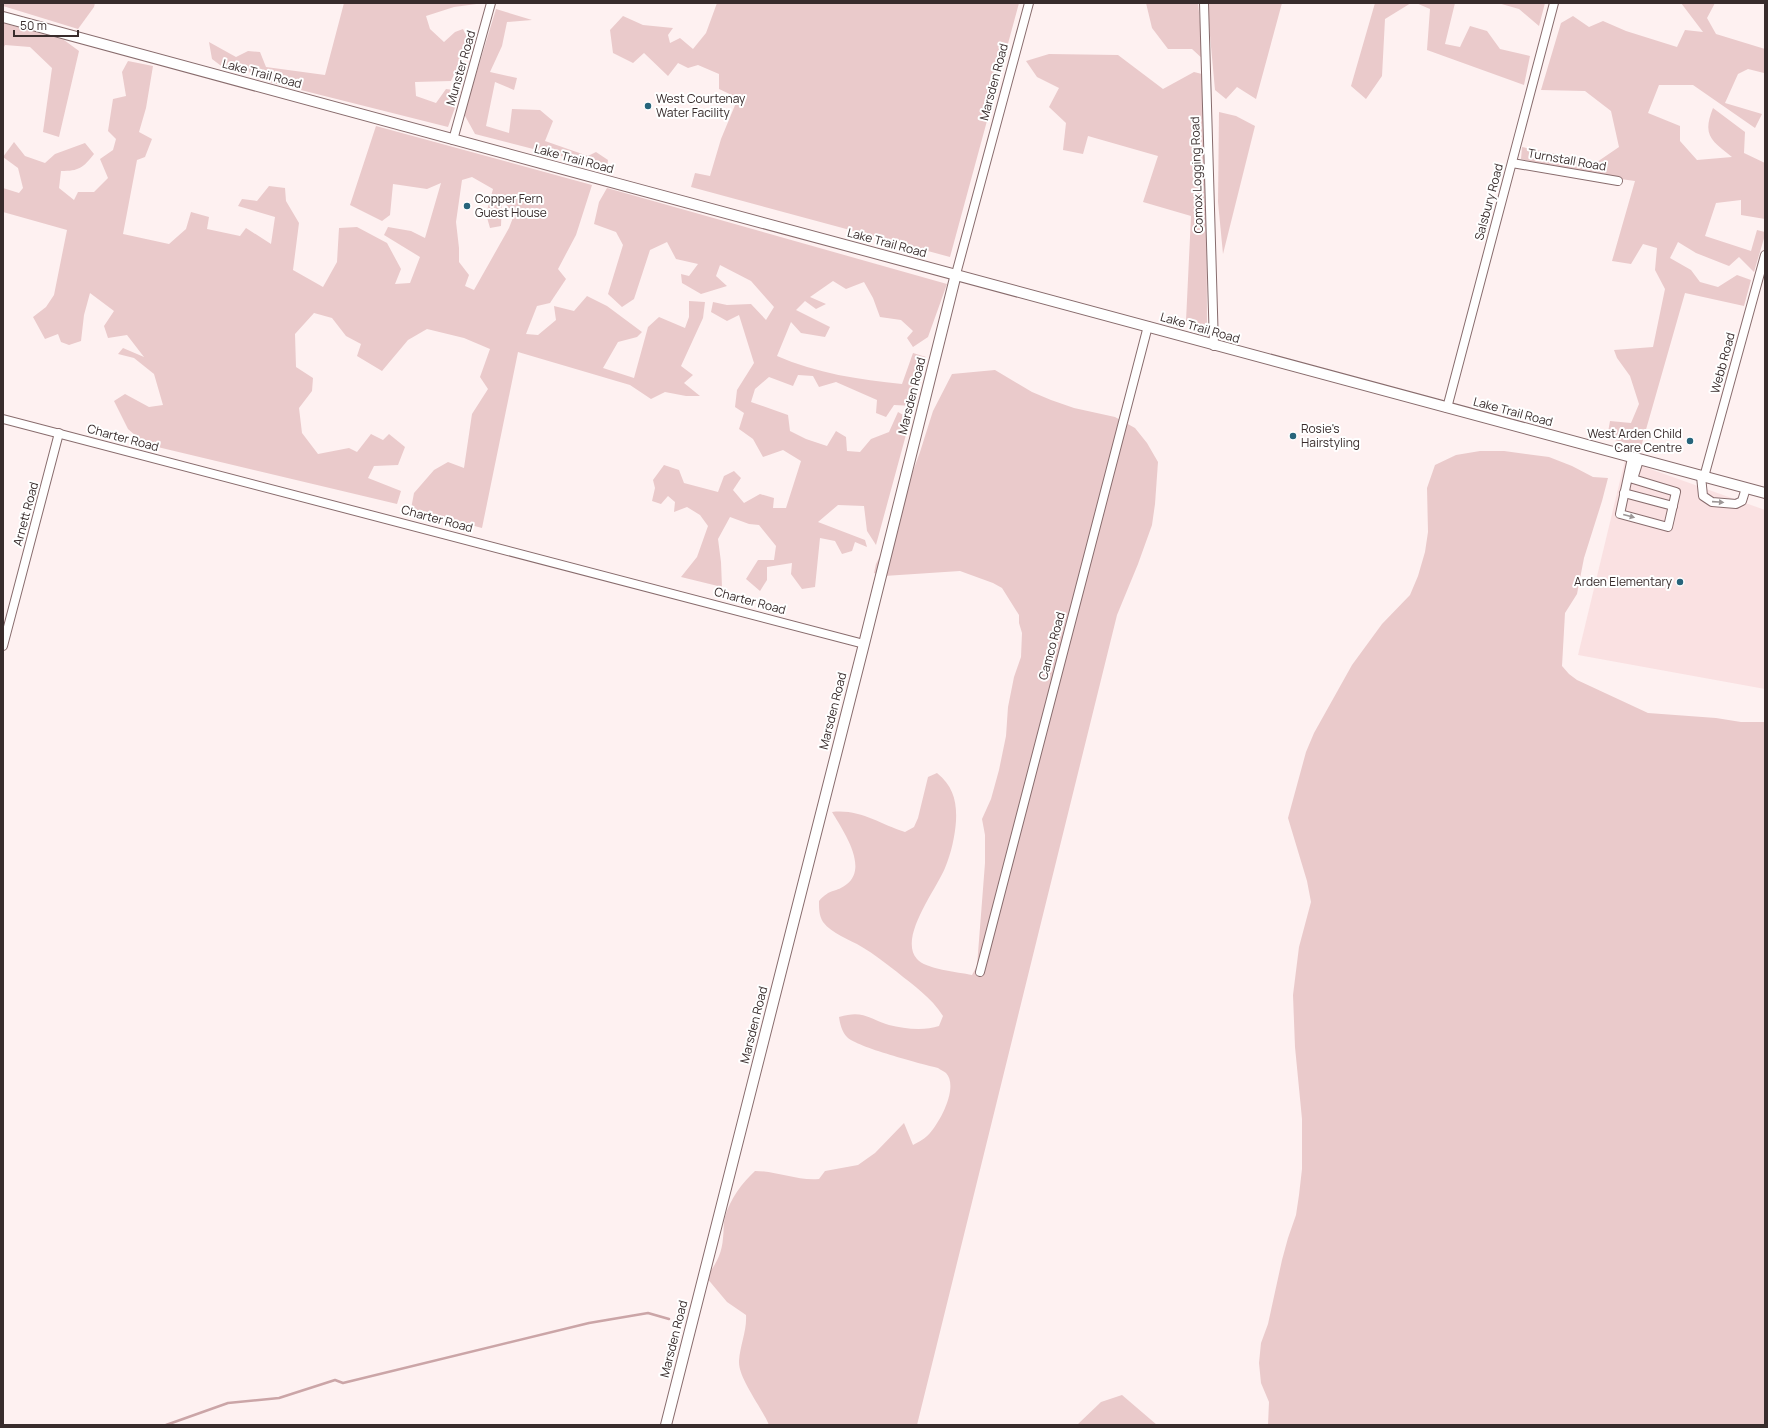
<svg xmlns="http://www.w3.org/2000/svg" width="1768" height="1428" font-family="Manrope,sans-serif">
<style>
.built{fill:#fae1e2}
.green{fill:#eacacb;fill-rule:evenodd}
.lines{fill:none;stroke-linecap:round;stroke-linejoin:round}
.stream{stroke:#cba5a7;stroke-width:2.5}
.minor-casing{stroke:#886c6d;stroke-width:10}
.tertiary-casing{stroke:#886c6d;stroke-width:12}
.minor{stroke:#fff;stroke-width:8}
.tertiary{stroke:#fff;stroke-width:10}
.oneway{fill:#9c9696}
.poi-dot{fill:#27647b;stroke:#fff;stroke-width:1.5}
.labels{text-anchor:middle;stroke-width:4;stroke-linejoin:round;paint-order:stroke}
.street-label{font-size:12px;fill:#382c2c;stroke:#fff}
.poi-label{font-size:12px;fill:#382c2c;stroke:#fff;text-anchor:start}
</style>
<rect width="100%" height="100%" fill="#fef1f1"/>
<polygon class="built" points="1625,460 1765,510 1765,689 1578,655"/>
<g class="green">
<polygon points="3,3 95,3 94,7 78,29 3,6"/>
<polygon points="344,3 484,3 454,7 426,16 430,29 444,42 455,32 463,29 469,41 451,81 415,82 416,96 436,103 446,89 461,91 448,127 257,79 245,68 224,68 212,59 209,42 236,57 248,51 260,52 266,67 325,75"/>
<polygon points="717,3 1019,3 950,257 691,187 695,173 710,176 721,139 738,98 719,89 719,74 698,65 688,68 678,63 668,76 644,53 633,63 613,53 610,30 623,16 643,25 673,28 668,35 670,43 680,38 693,49 706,33"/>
<polygon points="1146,3 1198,3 1204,60 1192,49 1168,49 1152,28"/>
<polygon points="1207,3 1282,3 1256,99 1237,87 1226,99 1215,90"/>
<polygon points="1375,3 1411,3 1385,19 1382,76 1366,99 1351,86"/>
<polygon points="1416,3 1455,3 1445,44 1460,47 1470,26 1487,31 1500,49 1530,56 1524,85 1427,50 1430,9"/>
<polygon points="1498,3 1545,3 1539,26 1519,9"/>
<path d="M1681 3H1715L1707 18 1716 34 1765 49 1764 73 1748 69 1738 74 1725 103 1762 114 1755 128 1693 85H1659L1648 113 1680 126V141L1697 160 1732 157C1711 140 1702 136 1713 108L1745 132 1744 153 1765 163V219L1741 215V200L1716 203 1705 236 1751 251 1757 230 1765 232V235L1754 272 1739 257 1729 266 1696 253 1678 242 1670 258 1691 270 1700 282 1718 287 1737 275 1751 280 1744 306 1685 293 1641 447 1607 438 1610 421 1631 423 1639 404 1630 376 1617 358 1614 350 1653 347 1665 289 1655 270 1657 248 1643 244 1631 264 1612 261 1635 181 1592 175 1521 159 1522 147 1597 162 1619 147 1611 111 1585 91 1541 90 1561 23 1573 16 1589 27 1603 21 1626 31 1677 47 1685 30 1703 32Z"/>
<polygon points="496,9 532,20 507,22 502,46 490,72 517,78 514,90 495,82 486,126 509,133 512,109 540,110 553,121 545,141 588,156 596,152 608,160 607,168 475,134 464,114"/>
<polygon points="3,23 64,40 79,51 59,137 43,132 52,68 30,47 5,45 3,49"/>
<polygon points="1049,54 1118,55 1163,89 1194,72 1206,75 1207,328 1186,321 1191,216 1143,202 1158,156 1088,136 1083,154 1063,150 1066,123 1049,107 1059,88 1037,77 1026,61"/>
<path d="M128 61 153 66 146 108 139 132 152 139 145 157 137 160 123 234 169 244 186 229 191 212 209 217 207 229 240 236 246 228 271 244 275 217 238 206 242 199 257 201 269 186 285 188 286 201 299 223 293 270 323 287 337 262 339 228 357 227 387 243 401 269 395 284 410 283 420 257 384 235 388 227 411 231 425 238 441 183 427 189 393 184 390 215 382 221 350 205 376 126 592 185 576 235 558 269 566 279 550 303 537 306 526 334 538 335 556 320 554 306 574 311 587 296 607 306 642 332 637 337 618 342 603 368 634 378 648 327 659 317 685 328 689 317V301L705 302 703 318 681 366 693 375 684 383 700 396H686L665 392 651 399 630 385 518 352 482 528 411 509 414 493 434 470 448 462 464 468 472 414 488 389 480 377 490 349 464 338 427 329 408 340 382 371 357 356 361 344 346 336 332 318 314 313 295 334 296 367 313 378 312 391 299 408 302 433 318 454 349 448 357 452 371 434 383 440 389 434 405 447 398 465 374 466 368 478 401 491 397 504 145 444 128 429 114 401 125 394 149 407 163 405 154 374 134 358 118 354 123 348 144 357 127 335 108 338 104 326 114 311 90 293 84 315 81 341 69 345 61 342 58 334 45 339 33 317 46 307 54 295 67 230 3 212V188L19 193 23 188 18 168 3 157 14 142 25 156 45 163 55 154 85 143 94 154C83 168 79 171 61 171L59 188 74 200 78 192H94L108 178 100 159 113 150 116 139 108 131 113 99 126 96 122 72ZM472 177 493 189 486 214 490 228 501 226 502 199 514 215 509 228 474 290 465 286 469 275 459 262V248L456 222 462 180Z"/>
<polygon points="1219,112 1236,116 1255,126 1223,254 1218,202"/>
<path d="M607 188 947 284 928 337 913 347 907 338 913 331 901 320 880 317 873 298 864 282 846 289 833 281 810 297 826 304 816 309 805 301 796 310 830 327 825 337 801 333 791 322 777 356C816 373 860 380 902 384L913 353 926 357 914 406 894 405 886 417 876 413 877 400 836 382 819 387 813 376 798 375 793 386 769 377 755 389 751 402 788 415 790 431 806 439 827 446 836 431 846 437 847 451 860 452 871 439 889 432 898 412 905 416 907 431 876 545 867 531 864 506 838 505 818 522 865 540 867 547 855 542 852 551 842 554 835 541 820 538 815 587 802 589 791 574 792 563 767 567V580L760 591 746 579 758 560H774L776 546 759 525 749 524 730 517 718 539 721 562 722 587 681 577 697 557 708 526 700 515 687 507 674 512 675 502 668 496 661 504 652 501 655 488 653 480 664 465 679 470 684 483 718 492 724 476 734 471 741 478 733 490 744 503 760 494 774 498 773 508H786L801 461 783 450 763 457 753 439 739 429 744 413 735 407 737 390 754 363 739 315 727 321 711 312 713 302 727 305 751 304 766 320 774 307 751 281 720 265 716 276 727 286 701 294 682 283 681 274 689 276 698 264 676 259 667 242 650 250 634 299 622 307 608 294 623 245 616 232 594 224 599 202Z"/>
<path d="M995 370 1032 392 1051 400 1074 408 1115 417 1135 428 1147 443 1158 462 1155 504 1152 525 1138 564 1117 615 917 1425H769C762 1408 738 1378 739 1361 740 1345 747 1331 746 1315L727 1302 706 1277C716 1265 722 1253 723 1238 724 1231 723 1224 725 1217 730 1199 742 1183 755 1171 777 1171 797 1181 819 1179L825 1171 858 1165 875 1153 904 1123 913 1145C919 1142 926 1138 930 1133 940 1122 959 1087 946 1073 944 1071 940 1070 938 1068 922 1064 856 1047 847 1037 842 1032 840 1024 839 1017 863 1010 867 1018 889 1025 904 1029 925 1031 939 1026L943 1016C931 997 914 986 897 972 885 963 874 954 862 947 849 939 832 934 823 922 819 915 819 909 819 901 830 888 836 893 847 884 869 867 842 829 832 812 861 809 879 824 905 832L914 827 918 818 928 777 937 773C953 786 957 801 956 821 955 836 951 854 945 868 936 890 898 938 917 959 925 969 958 972 972 975L977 966 985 863V835L982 819 991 799 999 770 1006 736 1008 707 1014 677 1021 657 1022 633 1019 623V615L1002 588 993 583 960 571 884 576 874 573 876 564 887 542 920 452 933 411 952 374Z"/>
<polygon points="1480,451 1504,451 1549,457 1572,466 1593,477 1608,478 1602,501 1584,558 1577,594 1565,613 1562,666 1569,674 1577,680 1648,713 1716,718 1741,722 1765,722 1765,1425 1268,1425 1269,1402 1261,1383 1259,1363 1261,1343 1268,1324 1282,1260 1288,1238 1296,1215 1299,1195 1302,1169 1302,1119 1295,1047 1293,995 1299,947 1311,902 1307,881 1288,818 1306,752 1314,733 1352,665 1382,624 1410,595 1418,576 1425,552 1428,532 1427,488 1435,465 1456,455"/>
<polygon points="1122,1395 1157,1425 1077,1425 1101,1402"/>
</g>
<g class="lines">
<polyline class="stream" points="166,1425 228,1403 279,1398 335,1380 343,1383 589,1323 648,1313 669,1319"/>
<g class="minor-casing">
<g id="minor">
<polyline points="1204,3 1214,346"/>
<polyline points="453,140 491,3"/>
<polyline points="1512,163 1618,181"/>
<polyline points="956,274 1029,3"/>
<polyline points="1447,408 1554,3"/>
<polyline points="3,419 864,644"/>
<polyline points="1632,458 1620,514 1668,527 1676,492 1633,479 1639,460"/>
<polyline points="1701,476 1703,496 1712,502 1736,504 1742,501 1746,488"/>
<polyline points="1704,477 1765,255"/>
<polyline points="1624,493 1673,506"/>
<polyline points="3,646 59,433"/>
<polyline points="980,972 1148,326"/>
</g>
</g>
<g class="tertiary-casing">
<g id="tertiary">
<path d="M3 17C590 177 1178 335 1765 493"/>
<polyline points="666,1425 864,644 956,274"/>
</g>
</g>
<use href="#minor" class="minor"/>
<use href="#tertiary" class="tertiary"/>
</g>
<defs><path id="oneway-solid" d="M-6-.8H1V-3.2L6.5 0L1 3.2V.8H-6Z"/></defs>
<g class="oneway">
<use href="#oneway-solid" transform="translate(1718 502) rotate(4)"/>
<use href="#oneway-solid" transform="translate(1629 516) rotate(15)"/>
</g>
<g class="poi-dot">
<circle cx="648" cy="106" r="4"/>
<circle cx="467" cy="206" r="4"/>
<circle cx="1293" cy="436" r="4"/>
<circle cx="1690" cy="441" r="4"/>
<circle cx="1680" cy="582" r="4"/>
</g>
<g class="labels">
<g class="street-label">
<text transform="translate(461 68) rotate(-74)" y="4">Munster Road</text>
<text transform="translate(262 74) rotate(15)" y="4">Lake Trail Road</text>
<text transform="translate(994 82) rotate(-75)" y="4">Marsden Road</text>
<text transform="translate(574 159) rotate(15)" y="4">Lake Trail Road</text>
<text transform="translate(1567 160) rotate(10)" y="4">Turnstall Road</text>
<text transform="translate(1197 175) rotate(-92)" y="4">Comox Logging Road</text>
<text transform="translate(1489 202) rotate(-75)" y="4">Salsbury Road</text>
<text transform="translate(887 243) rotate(15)" y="4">Lake Trail Road</text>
<text transform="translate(1200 328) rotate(16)" y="4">Lake Trail Road</text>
<text transform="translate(1723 363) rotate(-75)" y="4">Webb Road</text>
<text transform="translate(912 396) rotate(-76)" y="4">Marsden Road</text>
<text transform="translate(1513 412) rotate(15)" y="4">Lake Trail Road</text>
<text transform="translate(123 438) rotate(15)" y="4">Charter Road</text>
<text transform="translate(26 514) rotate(-75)" y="4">Arnett Road</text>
<text transform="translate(437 519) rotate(15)" y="4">Charter Road</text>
<text transform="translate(750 601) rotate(15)" y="4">Charter Road</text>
<text transform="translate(1052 646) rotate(-75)" y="4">Camco Road</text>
<text transform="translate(833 711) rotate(-76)" y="4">Marsden Road</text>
<text transform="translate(754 1025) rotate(-76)" y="4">Marsden Road</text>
<text transform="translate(674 1339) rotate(-76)" y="4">Marsden Road</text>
</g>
<g class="poi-label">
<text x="656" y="103">West Courtenay<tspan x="656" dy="14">Water Facility</tspan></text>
<text x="475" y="203">Copper Fern<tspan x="475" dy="14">Guest House</tspan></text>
<text x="1301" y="433">Rosie's<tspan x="1301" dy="14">Hairstyling</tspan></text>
<text x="1682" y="438" text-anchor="end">West Arden Child<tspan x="1682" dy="14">Care Centre</tspan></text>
<text x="1672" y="586" text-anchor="end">Arden Elementary</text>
</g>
</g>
<rect width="1768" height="1428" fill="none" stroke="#382c2c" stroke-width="8"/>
<path d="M14 30v6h64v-6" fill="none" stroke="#382c2c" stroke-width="2"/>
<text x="20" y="30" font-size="12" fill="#382c2c" stroke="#ffffff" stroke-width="3" paint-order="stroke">50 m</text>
</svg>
